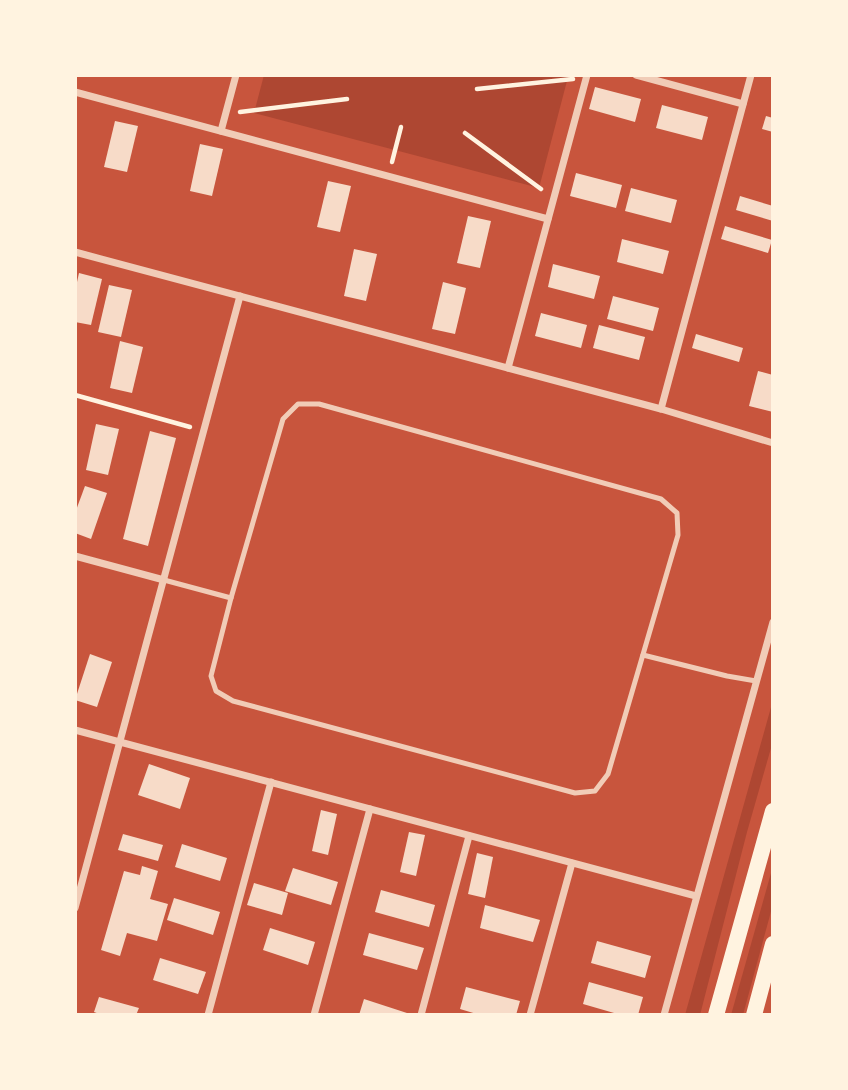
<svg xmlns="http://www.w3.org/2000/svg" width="848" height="1090" font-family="'Public Sans',sans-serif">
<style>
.green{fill:#ae4732}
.building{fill:#f7dbc8}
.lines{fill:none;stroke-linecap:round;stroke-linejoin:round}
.path{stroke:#fff3e0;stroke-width:4.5}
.service{stroke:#f1ccb7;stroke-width:5}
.minor{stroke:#f1ccb7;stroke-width:7}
.trunk{stroke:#fff3e0;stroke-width:16}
</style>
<rect width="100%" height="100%" fill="#c8553d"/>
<g class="green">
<polygon points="264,75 560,75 568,77 539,188 254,113"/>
<polygon points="773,700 773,741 747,832 700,1015 685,1015"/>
<polygon points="773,866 773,904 743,1015 731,1015"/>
</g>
<g class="building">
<polygon points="595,87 641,99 635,122 589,109"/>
<polygon points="662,105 708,117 702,140 656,128"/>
<polygon points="766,116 773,118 773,132 762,129"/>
<polygon points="115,121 138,126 127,172 104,167"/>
<polygon points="200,144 223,149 212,196 190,191"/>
<polygon points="576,173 622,185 616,208 570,196"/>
<polygon points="328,181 351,186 340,232 317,227"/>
<polygon points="631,188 677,200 671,223 625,211"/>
<polygon points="740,196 773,206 773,221 736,210"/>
<polygon points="468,216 491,221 480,268 457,263"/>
<polygon points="725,226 772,240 768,253 721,239"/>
<polygon points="622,239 669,251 663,274 617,262"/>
<polygon points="354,249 377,254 366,301 344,296"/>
<polygon points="553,264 600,276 594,299 548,287"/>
<polygon points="79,273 102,279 91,325 75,322 75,291"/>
<polygon points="443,282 466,288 455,334 432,329"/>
<polygon points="109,285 132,290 121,337 98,332"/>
<polygon points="613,296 659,308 653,331 607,319"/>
<polygon points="541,313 587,325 581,348 535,336"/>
<polygon points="599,325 645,337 639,360 593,348"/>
<polygon points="696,334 743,348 739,362 692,348"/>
<polygon points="120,341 143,347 132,393 110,388"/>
<polygon points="758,371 773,375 773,412 749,406"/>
<polygon points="96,424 119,429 108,475 86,470"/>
<polygon points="150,431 176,438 148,546 123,539"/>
<polygon points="85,486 107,493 91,539 75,533 75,513"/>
<polygon points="90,654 112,662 97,707 75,700"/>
<polygon points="149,764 190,778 180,809 138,795"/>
<polygon points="321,810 337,814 328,855 312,851"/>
<polygon points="409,832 425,835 416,876 400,872"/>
<polygon points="123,834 163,845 158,861 118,850"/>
<polygon points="182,844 227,858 220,881 175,867"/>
<polygon points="477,853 493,857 485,898 468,894"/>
<polygon points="142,866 158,871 150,899 168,904 157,941 127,933 120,956 101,950 124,871 140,875"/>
<polygon points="293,868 338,882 331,905 285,891"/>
<polygon points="254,883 288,893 282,915 247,905"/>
<polygon points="381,890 435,905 429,927 375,912"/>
<polygon points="174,898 220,912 213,935 167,920"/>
<polygon points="485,905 540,920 533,942 480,928"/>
<polygon points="270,928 315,942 308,965 263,950"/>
<polygon points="369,933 424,948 417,970 363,955"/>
<polygon points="597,941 651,956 645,978 591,963"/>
<polygon points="160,958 206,972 198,994 153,980"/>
<polygon points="589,982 643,997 638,1015 621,1015 583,1004"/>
<polygon points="466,987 520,1001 516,1015 480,1015 460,1009"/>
<polygon points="99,997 139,1008 136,1015 102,1015 94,1012"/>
<polygon points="364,999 410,1014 410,1015 359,1015"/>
</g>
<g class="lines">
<g class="path">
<polyline points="477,89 573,79"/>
<polyline points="240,112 347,99"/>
<polyline points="465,133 541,189"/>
<polyline points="392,162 401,127"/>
<polyline points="75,395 190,427"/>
</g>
<g class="service">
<polygon points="298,404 319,404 661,499 677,513 678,535 608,774 595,791 575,793 233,701 216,691 211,676 231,598 283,419"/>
<polyline points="164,580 231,598"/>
<polyline points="643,655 727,676 756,681"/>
</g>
<g class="minor">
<polyline points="636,75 743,104"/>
<polyline points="75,92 548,219"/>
<polyline points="221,131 236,75"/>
<polyline points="75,252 661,409 773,443"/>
<polyline points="508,368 587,75"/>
<polyline points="661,409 751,75"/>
<polyline points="75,556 164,580"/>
<polyline points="75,730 696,896"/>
<polyline points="75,908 240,296"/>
<polyline points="208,1015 271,782"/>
<polyline points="314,1015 370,809"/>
<polyline points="421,1015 469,836"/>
<polyline points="530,1015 572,863"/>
<polyline points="664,1015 773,622"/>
</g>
<g class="trunk">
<polyline points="716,1015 773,811"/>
<polyline points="754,1015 773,944"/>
</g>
</g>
<rect width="848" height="1090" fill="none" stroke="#fff3e0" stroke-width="154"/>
</svg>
